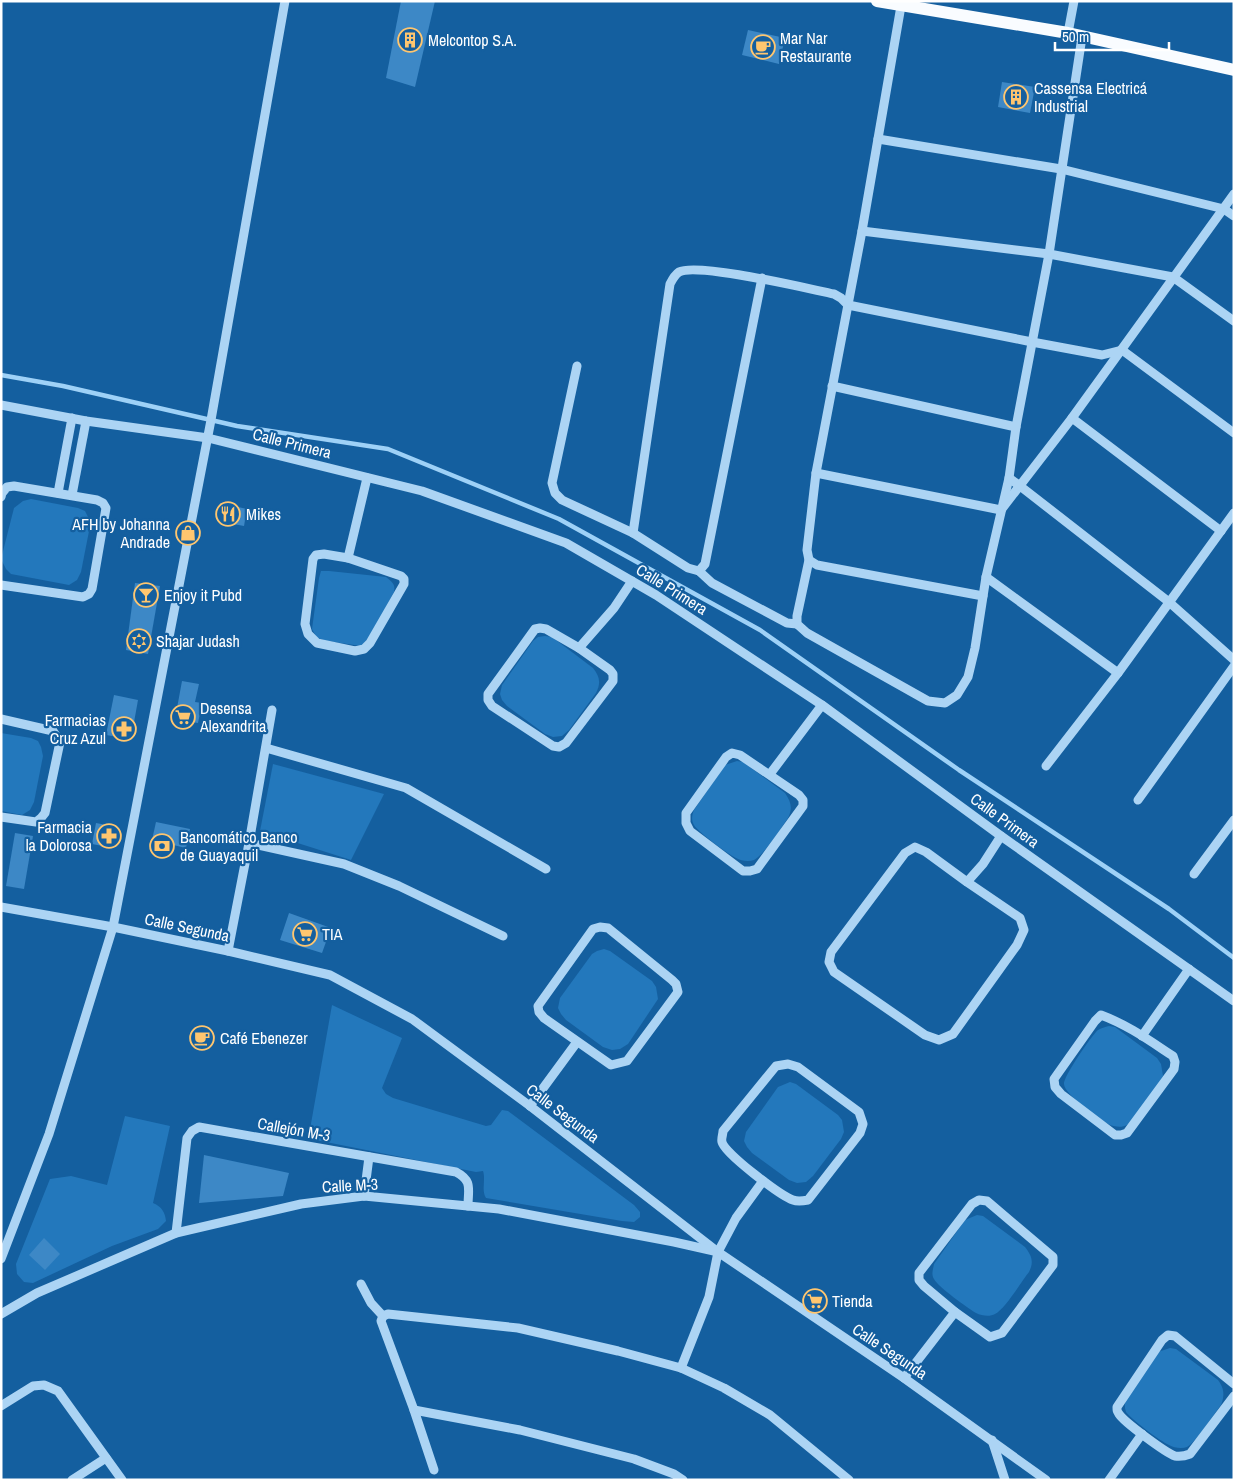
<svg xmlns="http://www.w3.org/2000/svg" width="1235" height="1481" font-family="'Archivo Narrow',sans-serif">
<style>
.green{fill:#2378bc}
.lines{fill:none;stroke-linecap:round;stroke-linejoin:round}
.stream{stroke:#9ed1f7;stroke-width:4.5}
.building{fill:#3d88c6}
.minor{stroke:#acd4f4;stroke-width:9}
.major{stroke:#f9fcff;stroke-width:12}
.labels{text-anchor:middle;stroke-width:4.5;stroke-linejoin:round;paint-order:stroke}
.poi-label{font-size:16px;fill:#fff;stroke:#145f9f;text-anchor:start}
.street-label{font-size:16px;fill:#fff;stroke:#145f9f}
</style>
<rect width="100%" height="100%" fill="#145f9f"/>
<g class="green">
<polygon points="31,499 78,508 85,511 88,517 90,526 81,572 77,580 69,585 11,574 6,569 1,559 14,508 23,501"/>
<path d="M321 571H329L386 577C391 581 396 584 394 592L371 635 361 646 327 641 317 638 312 629 319 578Z"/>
<path d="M545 636 552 637 593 668C600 677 601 683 596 693L569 730 562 736 553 737 545 734 507 706 502 700 500 694 502 685 533 641 538 637Z"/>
<polygon points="1,733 31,738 38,741 41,747 43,756 34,802 30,810 22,815 1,811"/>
<path d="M737 761 743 762 785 793C791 802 793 808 788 818 781 828 764 855 754 860 749 862 741 861 736 858 728 854 698 832 694 825 691 820 692 815 694 810L725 765Z"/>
<polygon points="273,764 384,794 351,860 260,831"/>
<polygon points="604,949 610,951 652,981 656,987 658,999 628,1044 620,1049 612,1050 603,1047 566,1020 561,1014 558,1008 560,998 592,954 597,951"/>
<path d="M332 1005 402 1038 382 1088 386 1094 393 1098 486 1126 491 1125 502 1110 508 1111 634 1205 640 1212V1217L634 1222 622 1221 486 1198C481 1190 486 1180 483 1171L476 1172 311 1139 309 1135Z"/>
<path d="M1109 1026 1115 1027 1157 1058 1161 1064 1163 1076C1156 1088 1138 1119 1127 1125 1122 1128 1114 1127 1108 1124 1099 1119 1064 1094 1064 1084 1063 1077 1092 1035 1098 1030 1101 1028 1105 1027 1109 1026Z"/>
<polygon points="790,1082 796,1084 838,1115 842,1120 844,1132 841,1139 813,1176 806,1182 797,1183 789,1180 752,1153 747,1147 744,1141 746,1132 778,1087"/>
<path d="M125 1116 170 1126 153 1203C162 1207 165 1212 166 1221L158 1229 112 1246 33 1283 24 1282 17 1274 16 1264 50 1179 71 1176 107 1185Z"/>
<path d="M977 1215 983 1216 1025 1247C1032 1256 1034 1262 1029 1272 1021 1282 1005 1309 995 1314 990 1317 982 1316 976 1313 968 1308 938 1287 934 1279 931 1274 933 1270 934 1264L965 1220Z"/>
<path d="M1170 1348 1176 1349 1218 1380C1224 1388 1225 1395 1221 1405 1213 1415 1197 1441 1187 1447 1182 1449 1174 1448 1169 1445 1160 1441 1131 1419 1126 1412 1124 1407 1125 1402 1126 1397L1158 1352Z"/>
</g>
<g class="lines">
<polyline class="stream" points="1,375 63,386 237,426 388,449 559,519 760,630 959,770 1169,909 1234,958"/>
</g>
<g class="building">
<polygon points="401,1 435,1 415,87 386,78"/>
<polygon points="748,30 785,38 779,64 742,55"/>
<polygon points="1002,82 1035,87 1030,113 998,107"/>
<polygon points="220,503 247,509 244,526 217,521"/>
<polygon points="135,583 160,586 148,654 126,650"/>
<polygon points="182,681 199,684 195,702 202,703 198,723 175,719"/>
<polygon points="114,695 138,700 131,739 106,735"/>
<polygon points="156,822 190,829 186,848 152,840"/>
<polygon points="96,823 117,827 113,848 92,844"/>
<polygon points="15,833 33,836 24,889 6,886"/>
<polygon points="289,913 331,928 322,953 280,940"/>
<polygon points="204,1155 289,1173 283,1196 199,1203"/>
<polygon points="44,1238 60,1254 45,1270 29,1255"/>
</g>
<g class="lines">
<g class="minor">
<polyline points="901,6 862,231 816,473 807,550 809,560 797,616 797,624 807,633 928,701 945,703 957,695 968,677 975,648 986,577 1009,478 1016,427 1049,254 1082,37"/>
<polyline points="1068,33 1074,1"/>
<polyline points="878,139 1061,169 1224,209 1234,216"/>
<polyline points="862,231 1049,254 1173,277 1234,321"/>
<polyline points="577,366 552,483 555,493 562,500 633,533 688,568 699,571 712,583 787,623 797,624"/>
<polyline points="832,386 1016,427"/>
<polyline points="1,405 86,421 208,438 422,491 566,543 656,595 822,705 1001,836 1234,1001"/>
<polyline points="1072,418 1221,531"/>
<polyline points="816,473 1001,510 1072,418 1234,194"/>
<polyline points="1009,478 1020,486 1169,602 1234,660"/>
<polyline points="58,493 72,418"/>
<polyline points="72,495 86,421"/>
<polyline points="1,497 2,493 7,487 14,486 97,500 103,503 106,508 92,589 89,594 83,597 1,585"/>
<path d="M633 533 670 284C672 280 676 274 679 272 697 262 809 289 834 294L841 298 848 305 1032 342 1102 355 1122 350 1234 433"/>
<polygon points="324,554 348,558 401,576 404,579 404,584 370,643 364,649 355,651 317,643 308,634 305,624 313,559 316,555"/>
<polyline points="348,558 367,478"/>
<polyline points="809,560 817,565 983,596"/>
<polyline points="699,571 705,564 762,278"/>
<polyline points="986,577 1118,673"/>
<polygon points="540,628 546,629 579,648 610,670 613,674 613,681 566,743 559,747 553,746 492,706 488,700 488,694 535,629"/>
<polyline points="579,648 614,608 632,581"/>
<polyline points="1,719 53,731 60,742 45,813 41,818 36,822 1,817"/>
<polyline points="266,748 406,788 546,869"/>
<polygon points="732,753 740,755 799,795 803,800 803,806 757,869 750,871 743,871 690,831 686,823 686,813 726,757"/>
<polyline points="1046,766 1118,673 1234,513"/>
<polyline points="770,774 822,705"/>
<polyline points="1138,800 1234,666"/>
<polyline points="249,843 344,864 399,886 503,936"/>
<polygon points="915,847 926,852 967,882 1020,918 1024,930 1017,945 953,1034 939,1040 925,1035 834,972 829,962 831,952 905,853"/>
<polyline points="1194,874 1234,820"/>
<polyline points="967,882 983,864 1001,836"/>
<polyline points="1,907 113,927 228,951 330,975 412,1019 530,1106 718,1252 904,1378 1046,1480"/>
<polygon points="600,927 608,928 672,980 676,984 678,992 627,1061 611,1065 544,1018 539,1012 538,1006 593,929"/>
<polyline points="228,951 249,843 272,710"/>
<path d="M1101 1015C1128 1025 1150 1041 1173 1056L1175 1062 1174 1069 1127 1133 1121 1135H1115L1061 1094 1055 1087 1054 1079 1095 1021Z"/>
<polyline points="1142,1036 1189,969"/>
<path d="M788 1064 798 1067 859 1112 863 1124 860 1133 808 1200C803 1201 798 1202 793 1200 781 1196 724 1153 722 1142 721 1139 723 1134 723 1131L776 1066Z"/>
<polyline points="530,1106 577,1042"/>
<polyline points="364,1196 369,1157"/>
<polygon points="979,1200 987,1201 1053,1257 1053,1265 1002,1333 990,1337 955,1312 924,1286 919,1280 919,1273 972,1204"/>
<path d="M176 1233 187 1138 192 1131 199 1127 456 1172C473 1181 468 1189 468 1206"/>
<polyline points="1,1259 49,1134 113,927 211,420 285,1"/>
<polyline points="361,1284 371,1303 383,1316"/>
<polyline points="1,1314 37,1293 176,1233 301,1204 364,1196 499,1209 674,1242 714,1251"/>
<polyline points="383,1316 388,1314 518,1328 618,1351 681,1368 724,1388 770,1415 849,1480"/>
<polyline points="383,1316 381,1321 414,1410 434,1470"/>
<polyline points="681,1368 709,1297 718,1252 736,1218 763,1181"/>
<polyline points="904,1378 955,1312"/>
<path d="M1234 1384 1175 1336 1168 1335 1162 1340 1117 1407C1117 1411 1117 1411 1119 1414 1124 1422 1166 1453 1175 1456 1181 1457 1185 1456 1190 1454L1234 1396"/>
<polyline points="1,1406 33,1386 44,1385 58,1391 122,1480"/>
<polyline points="414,1410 520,1430 634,1459 674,1474 683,1480"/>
<polyline points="992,1440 1005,1480"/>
<polyline points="72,1480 106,1458"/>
<polyline points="1109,1480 1142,1434"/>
</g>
<polyline class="major" points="877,1 1068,33 1234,70"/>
</g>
<defs>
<g id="building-ring" transform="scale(1.25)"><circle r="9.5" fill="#145f9f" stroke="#ffc66f" stroke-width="1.5"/><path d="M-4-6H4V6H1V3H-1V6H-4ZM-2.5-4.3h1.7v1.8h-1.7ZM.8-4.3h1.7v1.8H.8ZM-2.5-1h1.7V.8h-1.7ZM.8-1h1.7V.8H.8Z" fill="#ffc66f"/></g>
<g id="cafe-ring" transform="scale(1.25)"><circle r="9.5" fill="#145f9f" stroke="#ffc66f" stroke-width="1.5"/><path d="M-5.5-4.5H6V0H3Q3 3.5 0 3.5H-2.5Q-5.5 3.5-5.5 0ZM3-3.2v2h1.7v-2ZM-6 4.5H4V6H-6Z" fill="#ffc66f"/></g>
<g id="restaurant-ring" transform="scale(1.25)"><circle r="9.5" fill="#145f9f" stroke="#ffc66f" stroke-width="1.5"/><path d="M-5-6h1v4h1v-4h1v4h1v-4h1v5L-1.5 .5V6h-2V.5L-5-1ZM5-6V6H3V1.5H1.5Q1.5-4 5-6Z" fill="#ffc66f"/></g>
<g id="shop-ring" transform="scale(1.25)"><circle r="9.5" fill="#145f9f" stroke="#ffc66f" stroke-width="1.5"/><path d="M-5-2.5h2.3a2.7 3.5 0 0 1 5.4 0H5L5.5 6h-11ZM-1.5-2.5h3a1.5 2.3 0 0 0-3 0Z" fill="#ffc66f"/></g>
<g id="bar-ring" transform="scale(1.25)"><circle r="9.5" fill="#145f9f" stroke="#ffc66f" stroke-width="1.5"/><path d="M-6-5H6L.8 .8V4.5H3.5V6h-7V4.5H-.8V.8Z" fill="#ffc66f"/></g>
<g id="synagogue-ring" transform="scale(1.25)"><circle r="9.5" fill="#145f9f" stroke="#ffc66f" stroke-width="1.5"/><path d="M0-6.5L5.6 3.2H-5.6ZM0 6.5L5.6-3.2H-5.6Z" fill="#ffc66f"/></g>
<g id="supermarket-ring" transform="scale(1.25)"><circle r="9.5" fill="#145f9f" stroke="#ffc66f" stroke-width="1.5"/><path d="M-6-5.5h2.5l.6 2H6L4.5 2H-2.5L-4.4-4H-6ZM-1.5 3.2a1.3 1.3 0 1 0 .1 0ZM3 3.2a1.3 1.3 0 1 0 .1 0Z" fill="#ffc66f"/></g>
<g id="pharmacy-ring" transform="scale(1.25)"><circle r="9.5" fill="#145f9f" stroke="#ffc66f" stroke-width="1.5"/><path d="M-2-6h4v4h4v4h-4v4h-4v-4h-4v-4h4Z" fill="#ffc66f"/></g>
<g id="bank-ring" transform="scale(1.25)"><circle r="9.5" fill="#145f9f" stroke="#ffc66f" stroke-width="1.5"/><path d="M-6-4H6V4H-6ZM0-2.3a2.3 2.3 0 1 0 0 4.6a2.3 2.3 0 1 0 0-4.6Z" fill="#ffc66f"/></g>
</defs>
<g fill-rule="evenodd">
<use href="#building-ring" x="410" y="40"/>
<use href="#cafe-ring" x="763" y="47"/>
<use href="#building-ring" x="1016" y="97"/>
<use href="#restaurant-ring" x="228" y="514"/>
<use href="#shop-ring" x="188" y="533"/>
<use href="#bar-ring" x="146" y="595"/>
<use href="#synagogue-ring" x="139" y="641"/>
<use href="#supermarket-ring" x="183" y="717"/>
<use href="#pharmacy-ring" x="124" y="729"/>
<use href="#pharmacy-ring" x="109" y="836"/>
<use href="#bank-ring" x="162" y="846"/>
<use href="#supermarket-ring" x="305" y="934"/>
<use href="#cafe-ring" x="202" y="1038"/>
<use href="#supermarket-ring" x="815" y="1301"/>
</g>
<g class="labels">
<g class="poi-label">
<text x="780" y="44">Mar Nar<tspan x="780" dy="18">Restaurante</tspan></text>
<text x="428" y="46">Melcontop S.A.</text>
<text x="1034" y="94">Cassensa Electricá<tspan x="1034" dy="18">Industrial</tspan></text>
<text x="246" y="520">Mikes</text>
<text x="170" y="530" text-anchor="end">AFH by Johanna<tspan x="170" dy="18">Andrade</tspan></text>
<text x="164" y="601">Enjoy it Pubd</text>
<text x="156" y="647">Shajar Judash</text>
<text x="200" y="714">Desensa<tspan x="200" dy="18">Alexandrita</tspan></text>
<text x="106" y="726" text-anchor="end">Farmacias<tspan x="106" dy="18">Cruz Azul</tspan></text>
<text x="92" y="833" text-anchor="end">Farmacia<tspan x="92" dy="18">la Dolorosa</tspan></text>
<text x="180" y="843">Bancomático Banco<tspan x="180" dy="18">de Guayaquil</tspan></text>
<text x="322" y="940">TIA</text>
<text x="220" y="1044">Café Ebenezer</text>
<text x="832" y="1307">Tienda</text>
</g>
<g class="street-label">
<text transform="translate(292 443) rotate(14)" y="6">Calle Primera</text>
<text transform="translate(672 589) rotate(32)" y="6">Calle Primera</text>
<text transform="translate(1005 820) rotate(36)" y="6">Calle Primera</text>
<text transform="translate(187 927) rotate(12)" y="6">Calle Segunda</text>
<text transform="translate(563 1113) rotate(37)" y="6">Calle Segunda</text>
<text transform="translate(294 1129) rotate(10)" y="6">Callejón M-3</text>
<text transform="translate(350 1185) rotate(-3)" y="6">Calle M-3</text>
<text transform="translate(890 1351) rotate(34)" y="6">Calle Segunda</text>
</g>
</g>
<rect width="1235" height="1481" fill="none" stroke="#ffffff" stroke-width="5"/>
<path d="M1055 42v8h114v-8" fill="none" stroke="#ffffff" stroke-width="2.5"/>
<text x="1062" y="42" font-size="15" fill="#ffffff" stroke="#145f9f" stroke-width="4" paint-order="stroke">50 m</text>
</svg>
